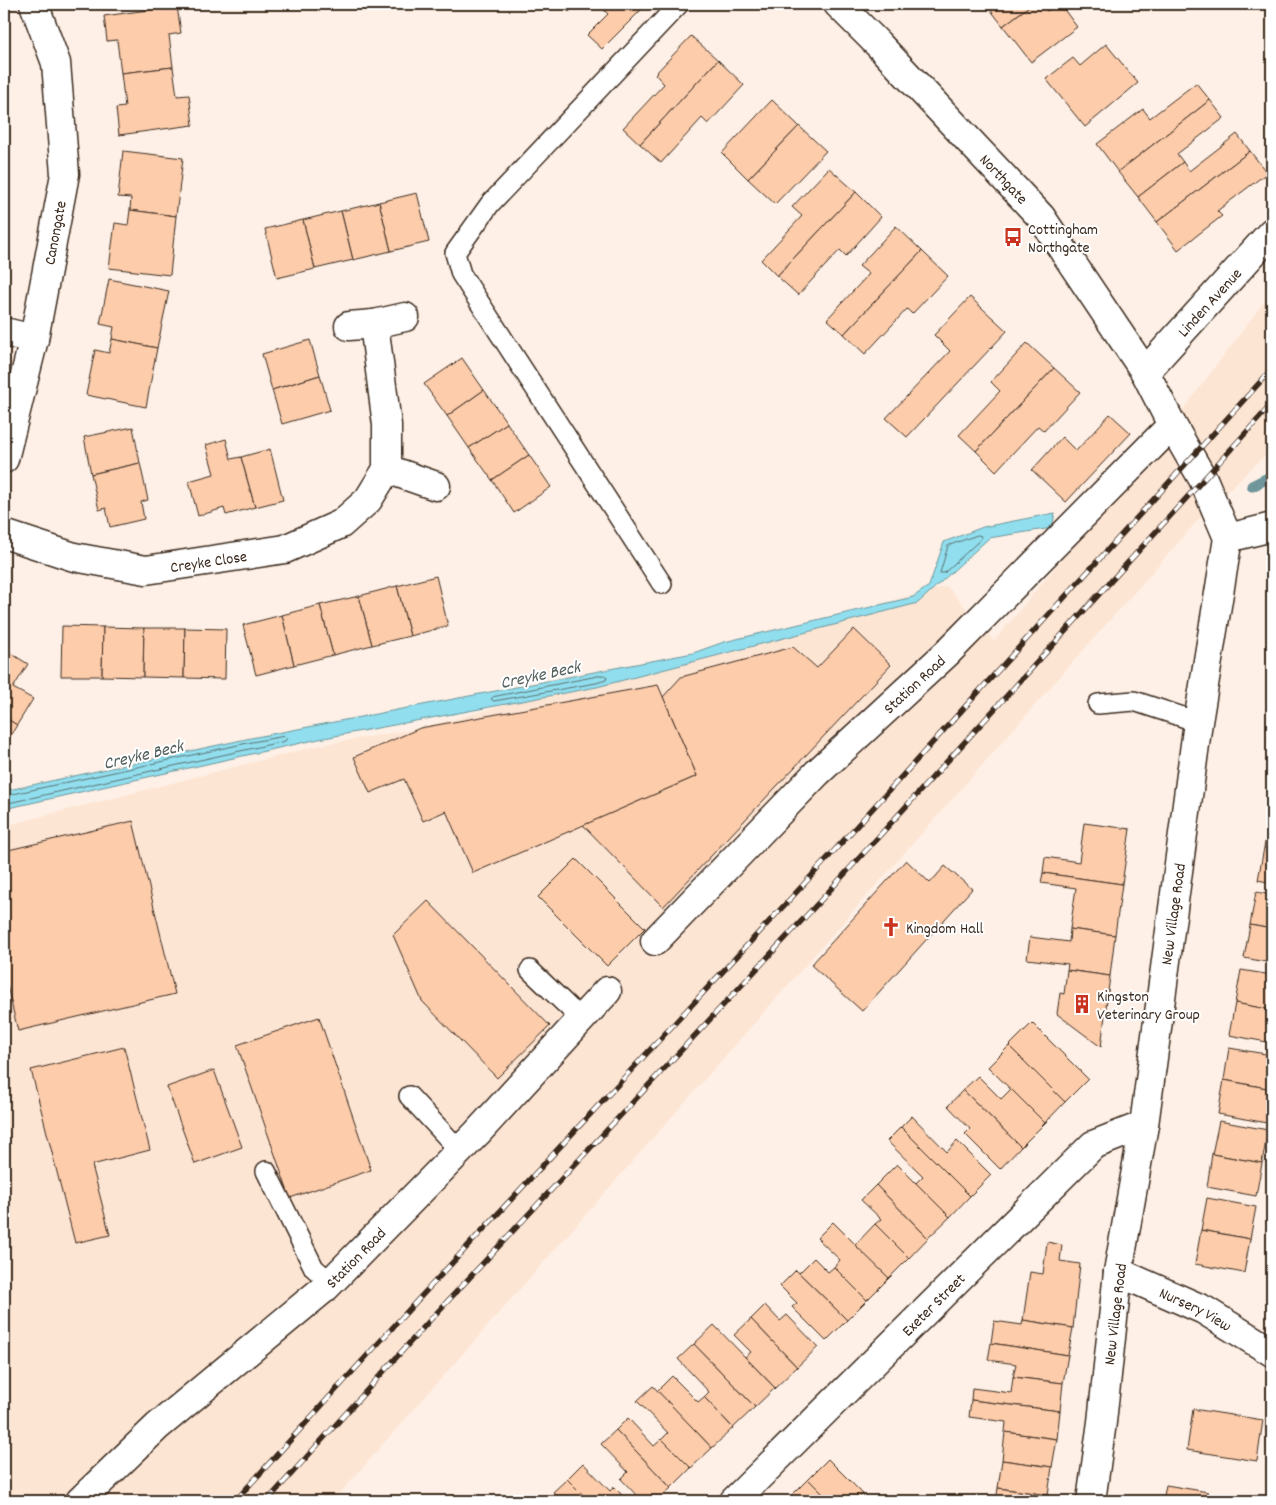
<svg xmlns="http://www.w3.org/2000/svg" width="1276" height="1505" font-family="Dekko,sans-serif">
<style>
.built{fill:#fde5d4}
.water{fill:#90deee;stroke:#6e969b}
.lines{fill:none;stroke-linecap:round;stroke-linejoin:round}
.shore{stroke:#5d7271;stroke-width:1}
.stream{stroke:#6e969b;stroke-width:11}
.building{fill:#fcccab;stroke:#3b2a1e}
.lane-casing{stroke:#3b2a1e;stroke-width:22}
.street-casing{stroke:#3b2a1e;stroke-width:31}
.secondary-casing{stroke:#3b2a1e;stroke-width:31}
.lane{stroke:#fff;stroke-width:19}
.street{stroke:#fff;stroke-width:28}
.secondary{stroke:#fff;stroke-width:28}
.rail-casing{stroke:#3b2a1e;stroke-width:5.5}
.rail{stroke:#fff;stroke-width:4;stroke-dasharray:11;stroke-linecap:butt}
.labels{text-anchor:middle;stroke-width:4;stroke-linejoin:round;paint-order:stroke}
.street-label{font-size:16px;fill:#3b2a1e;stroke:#fff}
.poi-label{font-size:16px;fill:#3b2a1e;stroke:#fff;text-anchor:start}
.water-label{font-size:18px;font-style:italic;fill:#54605c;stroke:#fff}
</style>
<rect width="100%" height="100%" fill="#fef0e6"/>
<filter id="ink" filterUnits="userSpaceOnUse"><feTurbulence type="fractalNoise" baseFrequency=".02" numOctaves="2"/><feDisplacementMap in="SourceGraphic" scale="10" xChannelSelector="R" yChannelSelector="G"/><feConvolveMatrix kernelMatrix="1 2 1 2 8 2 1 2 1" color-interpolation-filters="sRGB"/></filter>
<g filter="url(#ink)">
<polygon class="built" points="1272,291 1272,449 1207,510 333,1501 4,1501 4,826 321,745 420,728 947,586 994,641 1162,438"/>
<polygon class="water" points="1055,513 1052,528 989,538 918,603 597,687 319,739 4,809 4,791 251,738 693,653 724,642 913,597 929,586 944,542 983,527"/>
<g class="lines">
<g class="shore">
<polygon points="978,535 981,536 981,539 944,573 940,573 948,546"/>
<polygon points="604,675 607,677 606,680 596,683 494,701 491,699 493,697"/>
<polyline points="4,796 252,742 285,736 287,738 285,741 4,804"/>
</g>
<polyline class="stream" points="1252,486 1272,476"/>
</g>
<g class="building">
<polygon points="561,4 577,4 569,12"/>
<polygon points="598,4 647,4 602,49 587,35 608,14"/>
<polygon points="986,4 1032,4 1003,26"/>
<polygon points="1032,4 1042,4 1047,11 1060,4 1077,27 1031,62 1003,26"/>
<polygon points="177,6 181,33 169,35 173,67 121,73 117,40 107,41 104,16"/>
<polygon points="691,36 718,60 640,144 623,128 664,84 655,74"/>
<polygon points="1106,44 1138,83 1085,127 1046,79 1073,58 1080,66"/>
<polygon points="718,60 744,85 708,124 702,118 661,163 640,144"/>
<polygon points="173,67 177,96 189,95 193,125 119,135 116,108 125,107 121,73"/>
<polygon points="1196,83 1210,100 1118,172 1097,144 1143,109 1150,118"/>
<polygon points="772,100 799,126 748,179 722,153"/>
<polygon points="1210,100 1224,118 1177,154 1183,162 1138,197 1118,172"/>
<polygon points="799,126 826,151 775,204 748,179"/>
<polygon points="1237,134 1250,151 1157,222 1138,197 1183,162 1189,171"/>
<polygon points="123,151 183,158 176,216 130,210 131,198 118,197"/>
<polygon points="1250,151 1267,173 1217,211 1222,216 1178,250 1157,222"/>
<polygon points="829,168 856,192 777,276 761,260 802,216 792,207"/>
<polygon points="856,192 881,217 846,256 840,250 798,295 777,276"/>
<polygon points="417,193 429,242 391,251 379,202"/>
<polygon points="379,202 391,251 353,260 341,211"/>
<polygon points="130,210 176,216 170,275 109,268 115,223 128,225"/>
<polygon points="341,211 353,260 315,269 303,220"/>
<polygon points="303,220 315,269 277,278 265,229"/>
<polygon points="896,226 922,251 844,334 827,319 869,274 859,266"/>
<polygon points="922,251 948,276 912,314 907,309 865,354 844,334"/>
<polygon points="109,279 169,291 157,348 112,339 114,327 100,324"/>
<polygon points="970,297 1007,331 907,437 886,418 950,351 934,335"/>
<polygon points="112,339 157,348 146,407 86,395 95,350 109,353"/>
<polygon points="310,340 320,375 272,390 262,354"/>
<polygon points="1027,343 1054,368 976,451 959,435 1000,391 991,382"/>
<polygon points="462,358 484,390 447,416 424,384"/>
<polygon points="1054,368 1080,392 1044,431 1038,426 996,471 976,451"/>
<polygon points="320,375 330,410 282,424 272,390"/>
<polygon points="484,390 507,423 469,448 447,416"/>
<polygon points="1110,414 1131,433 1066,502 1032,470 1062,437 1076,451"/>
<polygon points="507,423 529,455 492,480 469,448"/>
<polygon points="133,427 140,463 91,474 84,437"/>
<polygon points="226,439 231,459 241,457 255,507 226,515 224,508 198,516 189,481 214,474 206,445"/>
<polygon points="270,449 283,500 255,507 241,457"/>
<polygon points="529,455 551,487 514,513 492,480"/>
<polygon points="140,463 148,500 141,502 144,519 110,527 106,508 99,510 91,474"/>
<polygon points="436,576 448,626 410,636 397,586"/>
<polygon points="397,586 410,636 372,645 359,596"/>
<polygon points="359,596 372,645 333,655 320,605"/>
<polygon points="320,605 333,655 294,665 282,615"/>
<polygon points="282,615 294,665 256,675 243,625"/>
<polygon points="62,626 103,627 102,676 61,676"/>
<polygon points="103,627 144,628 143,677 102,676"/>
<polygon points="144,628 185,628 184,678 143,677"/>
<polygon points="185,628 226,629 225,679 184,678"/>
<polygon points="854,629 891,665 663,907 583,825 697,776 663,697 681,677 793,647 817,668"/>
<polygon points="4,649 28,664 13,688 33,699 17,725 4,717"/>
<polygon points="658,685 697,776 473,873 446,811 423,821 404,779 370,793 354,757 420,728"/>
<polygon points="4,717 17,725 4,746"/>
<polygon points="1270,815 1272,815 1272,849 1264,848"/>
<polygon points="133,821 175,994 18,1031 4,973 4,851"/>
<polygon points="1084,823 1130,829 1122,884 1043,873 1045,857 1079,862"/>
<polygon points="1264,848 1272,849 1272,883 1258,880"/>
<polygon points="576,859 645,928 607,966 538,897"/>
<polygon points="906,860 930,883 945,866 972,889 862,1011 811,965"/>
<polygon points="1043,873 1122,884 1115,935 1070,929 1076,888 1041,883"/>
<polygon points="1256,892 1272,895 1272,929 1250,925"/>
<polygon points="428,901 550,1026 497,1078 422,1001 393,935"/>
<polygon points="1250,925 1272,929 1272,963 1244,958"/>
<polygon points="1070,929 1115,935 1110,976 1067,970 1068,964 1027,959 1030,937 1069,942"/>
<polygon points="1067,970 1110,976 1101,1047 1057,1014 1060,993 1064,994"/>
<polygon points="1241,970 1272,975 1272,1010 1235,1003"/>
<polygon points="1235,1003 1272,1010 1272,1043 1229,1035"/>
<polygon points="319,1017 371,1170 290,1198 237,1045"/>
<polygon points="1032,1023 1088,1079 1065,1102 1009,1046"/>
<polygon points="1009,1046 1065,1102 1045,1123 988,1067"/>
<polygon points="124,1047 150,1150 92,1165 110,1235 75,1243 31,1070"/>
<polygon points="1229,1048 1272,1055 1272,1089 1224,1080"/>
<polygon points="214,1070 242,1147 195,1164 167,1087"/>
<polygon points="978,1076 1001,1099 1011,1089 1045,1123 1021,1147 963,1090"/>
<polygon points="1224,1080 1272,1089 1267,1123 1218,1114"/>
<polygon points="963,1090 1021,1147 1000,1169 965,1134 970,1129 948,1106"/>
<polygon points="912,1116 947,1152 957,1141 991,1175 970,1196 901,1127"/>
<polygon points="1219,1121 1268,1130 1262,1163 1212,1154"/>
<polygon points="901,1127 970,1196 950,1217 916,1183 923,1176 887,1141"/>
<polygon points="1212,1154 1262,1163 1256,1196 1207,1187"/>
<polygon points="897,1164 950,1217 928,1238 876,1185"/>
<polygon points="876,1185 928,1238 909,1258 875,1224 881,1219 861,1200"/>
<polygon points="1207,1198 1256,1207 1250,1239 1201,1230"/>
<polygon points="833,1222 889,1278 867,1300 834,1267 840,1260 817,1238"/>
<polygon points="875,1224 909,1258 889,1278 855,1245"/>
<polygon points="1201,1230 1250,1239 1244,1273 1195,1264"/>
<polygon points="1047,1242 1062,1245 1060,1261 1080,1264 1073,1328 1023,1320 1030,1272 1043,1274"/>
<polygon points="814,1258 828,1272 834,1267 867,1300 847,1320 799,1273"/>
<polygon points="796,1270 847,1320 826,1341 792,1307 797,1303 780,1286"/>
<polygon points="765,1305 780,1321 787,1315 818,1347 797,1367 751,1319"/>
<polygon points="751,1319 797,1367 775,1388 745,1357 751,1352 734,1335"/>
<polygon points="1023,1320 1073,1328 1068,1355 991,1343 994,1321 1022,1325"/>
<polygon points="714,1325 775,1388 755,1407 694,1344"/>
<polygon points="991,1343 1068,1355 1063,1383 1013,1377 1016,1364 988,1360"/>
<polygon points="694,1344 755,1407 733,1428 704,1397 709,1392 678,1359"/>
<polygon points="672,1376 698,1402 704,1397 733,1428 712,1448 657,1391"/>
<polygon points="1013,1377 1063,1383 1060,1411 971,1400 972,1388 1011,1393"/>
<polygon points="653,1386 712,1448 691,1468 662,1439 668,1433 637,1401"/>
<polygon points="971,1400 1060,1411 1057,1439 1005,1432 1006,1422 969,1417"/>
<polygon points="1193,1409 1263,1420 1257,1461 1187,1450"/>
<polygon points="628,1418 654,1446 662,1439 691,1468 671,1488 616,1430"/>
<polygon points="616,1430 671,1488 657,1501 642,1501 621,1479 628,1472 601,1444"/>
<polygon points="1005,1432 1057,1439 1052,1467 1002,1460"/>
<polygon points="828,1459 863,1494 856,1501 830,1501 808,1479"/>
<polygon points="1002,1460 1052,1467 1048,1495 998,1488"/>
<polygon points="583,1463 610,1491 614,1487 628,1501 589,1501 567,1479"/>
<polygon points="567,1479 589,1501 561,1501 553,1492"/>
<polygon points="808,1479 830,1501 786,1501"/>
<polygon points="1166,1485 1208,1492 1207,1501 1163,1501"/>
<polygon points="998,1488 1048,1495 1047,1501 996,1501"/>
</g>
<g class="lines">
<g class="lane-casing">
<g id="lane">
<polyline points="662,584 461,274 455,253 490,204 679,4"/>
<polyline points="1098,704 1134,701 1198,722"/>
<polyline points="530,970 581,1019"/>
<polyline points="409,1096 460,1151"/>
<polyline points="266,1171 314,1268 330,1282"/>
</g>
</g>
<g class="street-casing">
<g id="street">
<polyline points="349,326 374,324 405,317"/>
<polyline points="4,332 34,339"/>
<path id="s1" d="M1145 372 1272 232"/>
<path id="s2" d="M4 459 34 339 65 174 56 63 34 4"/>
<polyline points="387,469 436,486"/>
<path id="s3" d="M4 534 74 557 146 570 285 549 341 524 368 500 387 469V425L374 324"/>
<polyline points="1228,538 1272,527"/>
<path id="s4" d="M655 941 817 773 947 653 1172 425"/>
<path id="s5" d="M1118 1272 1204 1310 1272 1352"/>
<path id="s6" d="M80 1501 158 1426 326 1287 477 1133 607 991"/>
<path id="s7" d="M734 1501 1093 1145 1144 1125"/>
</g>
</g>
<g class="secondary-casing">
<g id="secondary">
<path id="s8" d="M838 4 878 44 1041 217 1145 372 1172 425 1203 479 1228 538 1198 722 1144 1125 1118 1272 1102 1422 1091 1501"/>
</g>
</g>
<use href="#lane" class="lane"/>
<use href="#street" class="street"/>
<use href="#secondary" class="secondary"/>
<g class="rail-casing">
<g id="rail">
<polyline points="235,1501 414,1304 804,884 1272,369"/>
<polyline points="267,1501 431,1319 821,900 1272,404"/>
</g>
</g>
<use href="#rail" class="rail"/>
</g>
</g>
<defs>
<g id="bus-bare" transform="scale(1.5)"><path d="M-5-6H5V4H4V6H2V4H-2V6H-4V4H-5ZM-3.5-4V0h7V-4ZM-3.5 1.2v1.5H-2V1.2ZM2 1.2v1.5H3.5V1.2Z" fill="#c8321e" stroke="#fff" stroke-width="2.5" paint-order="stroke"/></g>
<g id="church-bare" transform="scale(1.5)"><path d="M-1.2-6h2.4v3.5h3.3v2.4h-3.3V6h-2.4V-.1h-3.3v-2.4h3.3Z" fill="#c8321e" stroke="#fff" stroke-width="2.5" paint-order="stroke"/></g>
<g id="building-bare" transform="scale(1.5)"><path d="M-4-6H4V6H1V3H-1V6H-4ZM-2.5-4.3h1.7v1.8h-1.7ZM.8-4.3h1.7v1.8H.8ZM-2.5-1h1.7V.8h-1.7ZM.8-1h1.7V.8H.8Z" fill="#c8321e" stroke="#fff" stroke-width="2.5" paint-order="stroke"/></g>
</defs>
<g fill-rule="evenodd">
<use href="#bus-bare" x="1013" y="237"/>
<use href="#church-bare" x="891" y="927"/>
<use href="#building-bare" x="1082" y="1004"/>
</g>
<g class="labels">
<g class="street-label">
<text dy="6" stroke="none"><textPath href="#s8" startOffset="241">Northgate</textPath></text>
<text dy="6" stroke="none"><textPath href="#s2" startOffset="232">Canongate</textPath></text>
<text dy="6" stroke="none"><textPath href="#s1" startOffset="95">Linden Avenue</textPath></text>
<text dy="6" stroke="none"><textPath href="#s3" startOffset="210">Creyke Close</textPath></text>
<text dy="6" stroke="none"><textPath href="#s4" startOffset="365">Station Road</textPath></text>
<text transform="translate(1172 914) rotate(-82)" y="6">New Village Road</text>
<text dy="6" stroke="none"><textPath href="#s6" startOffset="368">Station Road</textPath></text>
<text dy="6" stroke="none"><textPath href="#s7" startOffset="280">Exeter Street</textPath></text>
<text dy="6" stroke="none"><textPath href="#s5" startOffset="86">Nursery View</textPath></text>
<text transform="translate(1114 1314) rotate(-83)" y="6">New Village Road</text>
</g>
<g class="poi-label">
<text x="1028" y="234">Cottingham<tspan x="1028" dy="18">Northgate</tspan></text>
<text x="906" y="933">Kingdom Hall</text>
<text x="1097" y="1001">Kingston<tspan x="1097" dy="18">Veterinary Group</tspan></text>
</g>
<g class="water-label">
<text transform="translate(540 674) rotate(-12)" y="6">Creyke Beck</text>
<text transform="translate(143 754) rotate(-13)" y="6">Creyke Beck</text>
</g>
</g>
<rect width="1276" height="1505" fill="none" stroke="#fff" stroke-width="20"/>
<rect x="10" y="10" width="1256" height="1485" fill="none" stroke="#3b2a1e" stroke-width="2" filter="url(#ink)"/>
</svg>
